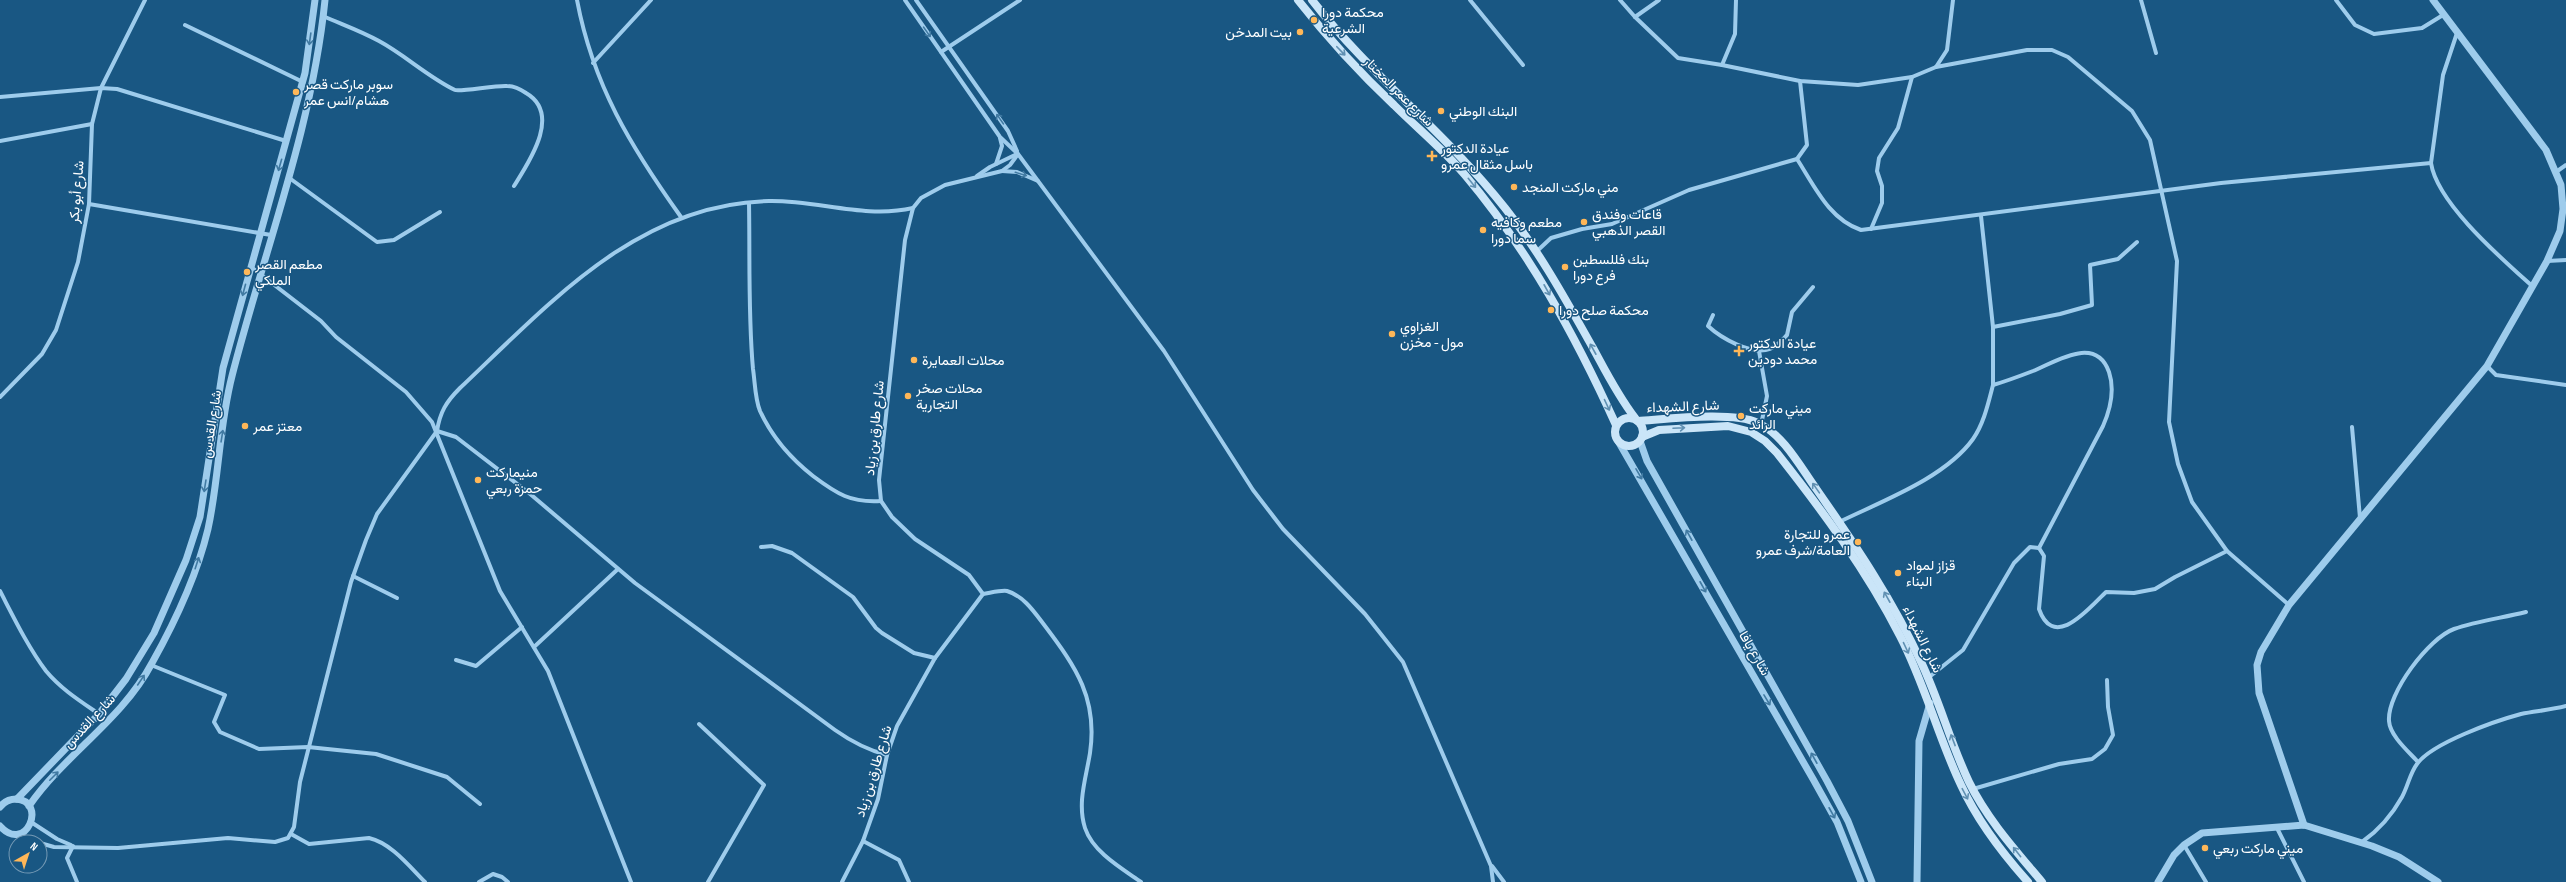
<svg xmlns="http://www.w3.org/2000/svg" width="2566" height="882" font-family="'Sofia Sans Condensed',Vazirmatn,sans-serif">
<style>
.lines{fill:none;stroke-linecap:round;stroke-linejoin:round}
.minor{stroke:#9eccec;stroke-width:4}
.tertiary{stroke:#9eccec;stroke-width:7}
.secondary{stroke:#cae5f8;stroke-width:8}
.oneway{stroke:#417aa2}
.oneway2{stroke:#6090b2}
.poi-dot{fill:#ffb758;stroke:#195783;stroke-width:1.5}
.labels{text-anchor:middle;stroke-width:3;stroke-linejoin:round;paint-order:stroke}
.poi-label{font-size:14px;fill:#fff;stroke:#195783;text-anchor:start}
.street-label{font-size:14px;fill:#fff;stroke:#195783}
</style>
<rect width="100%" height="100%" fill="#195783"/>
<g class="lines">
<g class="minor">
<path d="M577 0C593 85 631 147 681 217"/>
<polyline points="905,0 1000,137 1018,154 1164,351 1253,490 1283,529 1365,614 1403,662 1491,866 1493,882"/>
<polyline points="916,0 1008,131 1017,151"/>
<polyline points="1470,0 1523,65"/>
<polyline points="1620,0 1635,17 1678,58 1722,65 1800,81 1858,85 1912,77 1936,67 1947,50 1953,0"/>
<polyline points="2141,0 2156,53"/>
<polyline points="2336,0 2355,25 2374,34 2422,28 2443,15"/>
<path d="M323 16C341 24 361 31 379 41 405 55 428 77 455 90 460 92 497 85 507 86 514 86 520 89 526 93 562 114 529 162 514 186"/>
<polyline points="1635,17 1659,0"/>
<polyline points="185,25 303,82"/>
<path d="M2457 33 2443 75 2431 163C2437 203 2501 258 2532 286"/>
<polyline points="941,52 1020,0"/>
<polyline points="593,63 651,0"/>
<polyline points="1722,65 1735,34 1736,0"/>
<polyline points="1936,67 2027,50 2052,50 2068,57 2132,111 2150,140 2177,261 2169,422 2178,464 2192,502 2227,551 2289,605"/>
<polyline points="0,97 101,88 117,89 286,141"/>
<polyline points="0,141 92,124"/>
<path d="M1797 159C1815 187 1829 219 1861 230L2221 183 2431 163"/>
<polyline points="996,164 1002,146 1000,138"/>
<polyline points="1002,171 1017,172 1038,181"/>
<polyline points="2556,172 2566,165"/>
<polyline points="977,176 990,167 1017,154"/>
<polyline points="288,177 377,242 394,240 440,212"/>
<path d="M749 203C750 258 748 314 753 369 755 382 755 399 760 411 772 437 790 458 813 476 837 494 851 503 881 501"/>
<polyline points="89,204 271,235"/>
<polyline points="1981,216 1993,327"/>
<polyline points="1871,229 1882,203 1882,186 1877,171 1879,158 1898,128 1912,77"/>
<polyline points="1536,252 1551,238 1582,229 1612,224 1689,190 1797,159 1807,145 1800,81"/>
<polyline points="2547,261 2566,260"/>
<polyline points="251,267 321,321 336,337 406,392 432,422 500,591 548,671 631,882"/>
<path d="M1713 315 1708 326C1721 338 1752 356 1770 349 1777 346 1782 340 1787 335L1792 312 1813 287"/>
<polyline points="1759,351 1767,396 1761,425"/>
<polyline points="2487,366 2496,375 2566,385"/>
<polyline points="1993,385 1993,327 2060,314 2092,305 2090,265 2118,259 2137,242"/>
<polyline points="0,397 42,354 56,330 78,262 89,204 92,124 101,88 145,0"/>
<polyline points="2352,427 2360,518"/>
<path d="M437 431 456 437 529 493 635 583 835 730C852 742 867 750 887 755"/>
<path d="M1839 522C1882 501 1945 478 1973 439 1984 423 1988 404 1993 385 2007 381 2020 376 2033 371 2057 361 2096 335 2109 372 2115 390 2110 410 2103 426L2039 548"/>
<polyline points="761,547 772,546 792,553 853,597 876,628 882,633 914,653 935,658"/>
<polyline points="353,576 397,598"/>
<path d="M0 591C14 618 28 647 46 671 61 689 80 701 99 714"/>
<path d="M983 594C990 593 1001 590 1007 591 1024 596 1035 613 1045 626 1076 667 1098 699 1090 753 1086 778 1077 803 1085 828 1093 852 1121 868 1141 882"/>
<polyline points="534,647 618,569"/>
<polyline points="456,660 476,666 522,627"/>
<polyline points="151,665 225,695 214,722 220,732 259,749 308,747 376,754 447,777 480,804"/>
<path d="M1928 678 1963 650 2014 563 2030 547 2039 548 2044 556 2039 609C2054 652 2090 607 2106 592L2134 593 2155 589 2175 577 2227 551"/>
<polyline points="699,724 764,785 708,882"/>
<path d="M2418 762C2409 752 2390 736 2389 721 2387 693 2429 638 2454 629 2477 621 2502 618 2526 612"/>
<polyline points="1973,789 2059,764 2092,759 2105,749 2113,735 2108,707 2107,680"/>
<polyline points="31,822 57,839 71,845"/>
<polyline points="2277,828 2304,882"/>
<polyline points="20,834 38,842"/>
<path d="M291 834 309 844 369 838C391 843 409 866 425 882"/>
<polyline points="863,841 899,860 909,882"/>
<path d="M2362 842C2379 830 2392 815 2402 797 2408 786 2410 773 2417 764 2432 743 2495 721 2521 714 2536 711 2551 710 2566 706"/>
<path d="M40 843 54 847 118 848 228 838 275 842 288 838 294 827 300 782 351 582 366 540 377 514 437 431C440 412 446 402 460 388 548 305 638 203 769 201 818 200 864 219 913 208"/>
<polyline points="2184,845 2206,882"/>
<polyline points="73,846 67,858 77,882"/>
<polyline points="1492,866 1504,882"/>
<polyline points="479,882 493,874 502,877 508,882"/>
<polyline points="842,882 863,841 878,799 887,755 897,726 935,658 983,594 969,575 915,539 892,517 881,501 879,480 905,240 913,208 921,198 945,185 1002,171 1010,165 1018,154"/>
</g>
<g class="tertiary">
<polyline points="1618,441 1813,779 1837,822 1861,882"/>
<polyline points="1640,441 1647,461 1827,781 1848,821 1872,882"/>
<polyline points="17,799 99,714 126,679 154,633 186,560 200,517 223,368 305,73 315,0"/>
<path d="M29 806C65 754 122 720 152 663 175 622 197 575 208 529 219 479 219 426 232 376 264 251 312 129 325 0"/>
<path d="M0 807C4 802 9 799 16 799 48 801 26 855 0 826"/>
<polyline points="2304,825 2259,693 2257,665 2261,652 2289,605 2487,366 2547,261 2560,231 2563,209 2561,185 2546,150 2433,0"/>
<polyline points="1917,882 1919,741 1930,703"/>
<polyline points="2158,882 2174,855 2184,845 2202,833 2304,825 2372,846 2399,857 2438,882"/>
</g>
<g class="secondary">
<path d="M1298 0C1327 37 1359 72 1394 105 1417 128 1444 150 1465 175 1529 251 1575 335 1616 425"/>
<path d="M1312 0C1370 75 1446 133 1505 208 1539 251 1566 300 1593 348 1606 372 1618 396 1635 418"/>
<circle cx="1629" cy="432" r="14"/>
<path d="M1638 421C1668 419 1733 411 1758 423 1784 435 1801 468 1817 490 1856 546 1894 602 1922 664 1940 703 1951 744 1969 782 1987 819 2016 851 2042 882"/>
<path d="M1642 437 1659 430 1728 426 1751 432 1765 441 1777 453C1822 510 1867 571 1900 636 1925 684 1938 737 1961 785 1977 820 2003 854 2028 882"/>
</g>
</g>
<defs><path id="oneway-shaft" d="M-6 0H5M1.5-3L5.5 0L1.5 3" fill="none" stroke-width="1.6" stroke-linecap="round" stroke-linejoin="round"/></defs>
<g class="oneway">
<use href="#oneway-shaft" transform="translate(927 32) rotate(55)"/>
<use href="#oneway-shaft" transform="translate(310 39) rotate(98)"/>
<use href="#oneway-shaft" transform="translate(1000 119) rotate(-125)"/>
<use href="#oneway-shaft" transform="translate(280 165) rotate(106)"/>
<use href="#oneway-shaft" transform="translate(1021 174) rotate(17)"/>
<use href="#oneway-shaft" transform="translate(244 290) rotate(105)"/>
<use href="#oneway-shaft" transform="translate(222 436) rotate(-81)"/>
<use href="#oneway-shaft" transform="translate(1639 474) rotate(60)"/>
<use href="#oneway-shaft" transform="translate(205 486) rotate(99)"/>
<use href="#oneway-shaft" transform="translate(1689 535) rotate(-119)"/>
<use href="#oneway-shaft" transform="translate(197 563) rotate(-72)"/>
<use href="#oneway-shaft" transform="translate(1703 587) rotate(61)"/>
<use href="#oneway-shaft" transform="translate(141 680) rotate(-56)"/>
<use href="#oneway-shaft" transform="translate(1767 700) rotate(59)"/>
<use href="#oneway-shaft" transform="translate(1814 758) rotate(-119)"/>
<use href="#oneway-shaft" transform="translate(54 776) rotate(-45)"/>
<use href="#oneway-shaft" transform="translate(1832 813) rotate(61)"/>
</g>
<g class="oneway2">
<use href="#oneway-shaft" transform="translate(1341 51) rotate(46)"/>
<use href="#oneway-shaft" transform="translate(1472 183) rotate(51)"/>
<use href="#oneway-shaft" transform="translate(1547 290) rotate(61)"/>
<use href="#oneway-shaft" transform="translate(1593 349) rotate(-119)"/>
<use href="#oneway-shaft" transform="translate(1607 405) rotate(65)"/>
<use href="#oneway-shaft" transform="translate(1679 428) rotate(-3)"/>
<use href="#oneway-shaft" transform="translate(1816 488) rotate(-125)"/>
<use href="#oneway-shaft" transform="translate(1887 597) rotate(-119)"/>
<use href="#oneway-shaft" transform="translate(1906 648) rotate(65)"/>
<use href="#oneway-shaft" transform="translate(1953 740) rotate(-111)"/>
<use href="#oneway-shaft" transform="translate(1965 794) rotate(62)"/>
<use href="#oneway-shaft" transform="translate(2017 852) rotate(-128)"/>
</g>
<g class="poi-dot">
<circle cx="1314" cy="20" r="4"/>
<circle cx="1300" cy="32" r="4"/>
<circle cx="296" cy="92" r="4"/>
<circle cx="1441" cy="111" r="4"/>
<path d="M1430 150h4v4h4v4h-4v4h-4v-4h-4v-4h4z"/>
<circle cx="1514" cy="187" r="4"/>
<circle cx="1584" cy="222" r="4"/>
<circle cx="1483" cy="230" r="4"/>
<circle cx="1565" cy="267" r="4"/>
<circle cx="247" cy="272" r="4"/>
<circle cx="1551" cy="310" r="4"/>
<circle cx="1392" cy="334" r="4"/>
<path d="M1737 345h4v4h4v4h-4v4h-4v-4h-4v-4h4z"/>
<circle cx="914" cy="360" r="4"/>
<circle cx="908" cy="396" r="4"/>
<circle cx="1741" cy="416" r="4"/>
<circle cx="245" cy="426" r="4"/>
<circle cx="478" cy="480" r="4"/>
<circle cx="1858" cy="542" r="4"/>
<circle cx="1898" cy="573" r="4"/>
<circle cx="2205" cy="848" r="4"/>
</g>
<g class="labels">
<g class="poi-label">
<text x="1322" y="17">محكمة دورا<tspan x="1322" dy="16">الشرعية</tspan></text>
<text x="1292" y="37" text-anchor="end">بيت المدخن</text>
<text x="304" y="89">سوبر ماركت قصر<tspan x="304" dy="16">هشام/انس عمر</tspan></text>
<text x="1449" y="116">البنك الوطني</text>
<text x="1441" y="153">عيادة الدكتور<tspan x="1441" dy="16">باسل مثقال عمرو</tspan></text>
<text x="1522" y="192">مني ماركت المنجد</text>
<text x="1592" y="219">قاعات وفندق<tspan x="1592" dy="16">القصر الذهبي</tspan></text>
<text x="1491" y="227">مطعم وكافيه<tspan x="1491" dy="16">سما دورا</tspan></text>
<text x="1573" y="264">بنك فللسطين<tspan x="1573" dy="16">فرع دورا</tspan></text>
<text x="255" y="269">مطعم القصر<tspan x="255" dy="16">الملكي</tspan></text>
<text x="1559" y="315">محكمة صلح دورا</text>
<text x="1400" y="331">الغزاوي<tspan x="1400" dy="16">مول - مخزن</tspan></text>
<text x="1748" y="348">عيادة الدكتور<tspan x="1748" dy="16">محمد دودين</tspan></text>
<text x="922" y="365">محلات العمايرة</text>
<text x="916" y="393">محلات صخر<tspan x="916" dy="16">التجارية</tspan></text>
<text x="1749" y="413">ميني ماركت<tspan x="1749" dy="16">الرائد</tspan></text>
<text x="253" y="431">معتز عمر</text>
<text x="486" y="477">منيماركت<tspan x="486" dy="16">حمزة ربعي</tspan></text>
<text x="1850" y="539" text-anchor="end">عمرو للتجارة<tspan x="1850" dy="16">العامة/شرف عمرو</tspan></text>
<text x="1906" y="570">قزاز لمواد<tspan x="1906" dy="16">البناء</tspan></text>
<text x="2213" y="853">ميني ماركت ربعي</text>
</g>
<g class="street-label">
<text transform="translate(1399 91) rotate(45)" y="5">شارع عمر المختار</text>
<text transform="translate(76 192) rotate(-85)" y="5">شارع أبو بكر</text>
<text transform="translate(1683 406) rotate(-2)" y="5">شارع الشهداء</text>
<text transform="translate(211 424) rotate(-81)" y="5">شارع القدس</text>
<text transform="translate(874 428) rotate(-84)" y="5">شارع طارق بن زياد</text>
<text transform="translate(1923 639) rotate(64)" y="5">شارع الشهداء</text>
<text transform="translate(1755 653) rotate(60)" y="5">شارع يافا</text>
<text transform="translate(89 721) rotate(-47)" y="5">شارع القدس</text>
<text transform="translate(873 771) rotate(-73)" y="5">شارع طارق بن زياد</text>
</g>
</g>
<g transform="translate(28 854) rotate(39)"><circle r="19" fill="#195783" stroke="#759ab5"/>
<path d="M0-3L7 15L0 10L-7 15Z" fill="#ffb758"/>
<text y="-6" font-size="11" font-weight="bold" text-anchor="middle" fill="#ffffff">N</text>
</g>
</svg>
